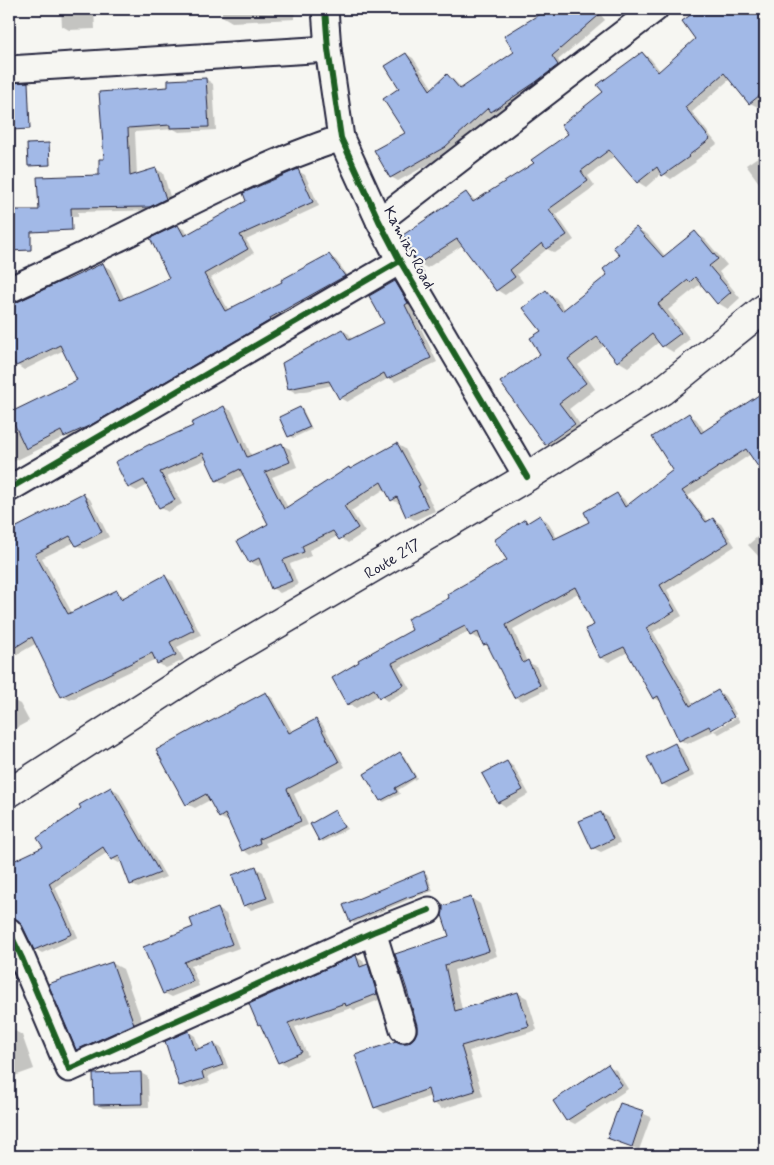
<svg xmlns="http://www.w3.org/2000/svg" width="774" height="1165" font-family="Mynerve,sans-serif">
<style>
.shadow{fill:#0003}
.building{fill:#a2b9e7;stroke:#22223b}
.lines{fill:none;stroke-linecap:round;stroke-linejoin:round}
.street-casing{stroke:#22223b;stroke-width:29}
.primary-casing{stroke:#22223b;stroke-width:31}
.street{stroke:#f6f6f2;stroke-width:25}
.primary{stroke:#f6f6f2;stroke-width:28}
.cycleway-casing{stroke:#f6f6f2;stroke-width:9}
.cycleway{stroke:#1b5e20;stroke-width:6}
.labels{text-anchor:middle;stroke-width:4.5;stroke-linejoin:round;paint-order:stroke}
.street-label{font-size:16px;fill:#22223b;stroke:#f6f6f2}
</style>
<rect width="100%" height="100%" fill="#f6f6f2"/>
<filter id="ink" filterUnits="userSpaceOnUse"><feTurbulence type="fractalNoise" baseFrequency=".02" numOctaves="2"/><feDisplacementMap in="SourceGraphic" scale="10" xChannelSelector="R" yChannelSelector="G"/><feConvolveMatrix kernelMatrix="1 2 1 2 8 2 1 2 1" color-interpolation-filters="sRGB"/></filter>
<g filter="url(#ink)">
<g class="shadow">
<polygon points="61,9 94,9 95,29 69,30 62,26"/>
<polygon points="222,9 294,9 295,19 232,22 222,16"/>
<polygon points="551,9 596,9 605,20 558,60 564,70 499,115 495,113 453,151 398,181 391,177 407,133 400,88 406,54 413,58 433,89 447,76 454,80 462,89 515,52 505,37"/>
<polygon points="692,9 765,9 765,102 758,107 750,103 730,79 692,112 717,144 695,161 696,162 671,179 662,173 646,187 638,182 616,155 588,176 595,186 556,214 574,240 555,253 547,249 517,274 523,282 505,295 497,290 463,245 427,268 419,263 404,236 466,193 476,201 536,163 570,134 605,93 642,53 650,58 661,72 697,39 692,15 690,11"/>
<polygon points="206,79 213,84 216,130 179,132 174,129 135,132 137,175 156,169 163,173 172,203 158,210 78,212 78,217 47,216 100,176 105,161 100,94 169,88 169,81"/>
<polygon points="9,89 13,92 12,134 9,134"/>
<polygon points="765,152 765,191 746,165"/>
<polygon points="298,171 305,175 319,206 246,240 254,253 211,278 229,311 284,283 329,256 336,260 351,280 72,440 66,436 9,464 9,433 79,381 64,350 24,370 17,365 9,351 9,305 15,304 103,265 110,269 125,300 171,279 178,226 185,230 188,235"/>
<polygon points="637,229 647,234 666,257 695,233 705,239 727,265 719,272 740,298 728,309 718,303 703,285 700,287 699,285 668,310 690,339 673,352 663,346 659,342 628,367 618,361 605,345 578,365 595,389 569,409 584,430 556,450 546,444 542,354 546,292 556,298 565,309 609,275"/>
<polygon points="395,282 402,286 415,307 412,309 437,362 395,382 389,378 347,402 340,398 333,385 296,393 289,389 342,330 349,334 352,340 386,324"/>
<polygon points="765,393 765,475 751,454 688,496 709,522 713,519 721,524 735,546 667,590 682,616 653,632 694,705 718,691 725,696 736,714 711,729 713,731 737,717 740,722 719,734 714,731 687,744 680,740 662,702 654,698 628,652 609,662 601,658 587,630 596,625 580,592 513,629 527,662 536,666 547,689 522,701 515,697 491,648 484,644 482,638 479,639 471,635 469,631 398,668 410,689 387,701 379,695 356,708 348,704 414,631 451,599 508,560 525,521 529,523 540,517 547,521 557,538 591,522 617,494 624,499 628,506 675,470 689,415 696,419 705,432"/>
<polygon points="224,407 232,411 252,457 282,445 290,449 297,467 272,477 288,508 350,470 397,444 405,449 427,489 425,490 435,511 415,520 407,516 401,503 400,504 392,500 386,488 351,511 365,532 348,543 338,536 309,550 311,556 290,564 298,585 280,593 272,588 262,564 258,566 250,562 270,524 244,475 225,484 217,480 207,459 167,476 182,504 168,512 160,507 148,485 137,491 129,487 194,426"/>
<polygon points="300,408 303,410 312,429 293,438 289,436"/>
<polygon points="83,495 90,499 109,537 84,549 76,545 75,542 42,558 72,613 117,592 126,598 165,577 173,581 201,635 177,647 184,660 166,668 158,663 156,659 70,700 62,696 37,643 9,659 9,532"/>
<polygon points="765,530 765,559 763,561 748,545"/>
<polygon points="266,694 273,698 293,733 316,721 323,725 345,767 294,794 308,825 265,843 267,847 250,855 243,850 229,820 227,821 219,817 210,800 195,808 187,804 201,728"/>
<polygon points="12,700 20,704 29,721 9,732 9,702"/>
<polygon points="675,745 682,749 694,776 669,788 662,784"/>
<polygon points="400,754 404,756 417,778 398,790 400,794 384,802 381,800"/>
<polygon points="507,762 514,767 529,794 506,807 499,802"/>
<polygon points="111,788 118,792 166,877 138,888 131,884 122,861 119,863 112,859 108,852 55,887 78,937 42,953 35,949 23,924 15,917 9,904 9,864 44,847"/>
<polygon points="335,812 338,814 347,829 323,842 320,840"/>
<polygon points="601,813 608,817 620,843 601,852 593,848"/>
<polygon points="256,868 263,872 274,902 251,910 244,905"/>
<polygon points="424,872 427,874 433,891 410,899 354,923 351,921"/>
<polygon points="471,898 480,904 497,956 454,970 462,1010 518,993 527,998 537,1030 469,1051 483,1096 442,1109 433,1103 431,1096 384,1113 375,1107 400,1044 407,1044 415,1039 450,936"/>
<polygon points="218,909 226,914 239,948 191,966 199,986 172,997 164,993 194,927"/>
<polygon points="356,957 363,961 365,966 368,965 375,970 384,998 354,1010 351,1008 295,1027 308,1056 286,1066 279,1062 263,1026 259,1024"/>
<polygon points="112,963 123,969 145,1030 88,1055 77,1049"/>
<polygon points="15,1031 22,1035 34,1069 9,1078 9,1033"/>
<polygon points="189,1032 195,1036 200,1050 214,1044 221,1048 228,1068 208,1076 210,1082 187,1089 180,1086 167,1042"/>
<polygon points="608,1066 616,1070 628,1089 575,1124 567,1120"/>
<polygon points="141,1073 148,1077 149,1107 103,1108 95,1104"/>
<polygon points="621,1104 651,1117 639,1150 609,1137"/>
</g>
<g class="building">
<polygon points="548,9 606,9 552,56 558,65 536,82 491,112 488,108 445,147 390,178 374,150 405,133 383,99 399,88 385,66 406,53 430,90 447,74 460,89 514,52 504,36"/>
<polygon points="699,9 765,9 765,91 749,104 724,73 685,107 710,139 688,156 689,157 662,176 657,167 637,183 609,150 581,171 588,181 549,209 567,235 546,249 542,243 510,270 515,277 496,291 457,239 418,264 403,235 466,192 473,202 534,163 531,160 568,134 561,125 603,92 597,85 642,52 658,72 695,39 682,21"/>
<polygon points="206,78 209,127 170,128 170,125 128,128 130,176 156,168 166,199 150,207 71,208 72,230 31,232 31,250 9,251 9,210 39,210 37,177 99,175 99,159 104,159 99,92 168,87 168,80"/>
<polygon points="28,82 30,129 11,130 9,83"/>
<polygon points="49,143 50,165 28,166 27,144"/>
<polygon points="298,169 313,202 240,235 248,249 204,274 225,311 282,282 281,280 329,254 345,276 270,318 271,320 91,425 64,437 61,431 26,449 9,413 77,380 60,345 16,366 9,352 9,304 15,303 64,280 65,281 103,263 120,300 169,278 150,238 178,225 184,236 246,201 243,193"/>
<polygon points="636,227 663,257 695,231 718,259 709,266 731,292 717,304 695,277 690,282 688,280 658,304 681,333 662,347 652,334 617,362 597,337 568,359 586,383 559,403 575,424 545,445 500,382 540,354 530,338 541,331 523,308 546,290 562,311 607,275 603,269 620,255 613,247"/>
<polygon points="395,281 408,303 405,305 431,358 387,379 384,373 339,399 329,381 288,389 282,363 342,329 349,340 384,323 369,296"/>
<polygon points="765,391 765,477 746,449 682,491 706,522 713,518 729,542 660,585 675,611 646,628 690,706 718,690 734,717 711,730 709,726 679,741 658,696 653,699 624,647 600,658 585,629 594,625 575,587 506,625 523,663 528,660 540,685 514,698 487,644 483,645 478,632 470,636 465,626 392,663 404,685 379,698 374,689 347,705 332,678 359,662 358,660 412,630 407,619 449,598 447,594 507,560 494,540 525,519 527,523 540,515 554,539 589,522 584,512 617,493 625,507 673,470 652,437 689,413 701,433"/>
<polygon points="224,406 247,457 282,443 290,462 265,472 284,509 349,467 350,469 397,443 420,485 418,486 428,507 406,517 397,497 391,501 381,482 344,506 358,528 339,540 333,531 302,546 304,552 283,560 292,581 271,589 259,558 249,563 237,541 268,524 240,469 216,481 203,453 160,472 175,500 159,508 144,480 128,488 115,462 150,444 150,445 193,426 191,423"/>
<polygon points="300,407 310,427 288,437 279,417"/>
<polygon points="83,493 102,532 76,546 70,536 35,554 68,614 117,590 121,599 165,575 194,630 170,642 176,655 157,664 152,653 61,697 32,637 9,651 9,531"/>
<polygon points="266,692 289,733 316,719 339,762 287,789 301,821 259,839 260,843 242,851 225,814 219,818 206,794 186,805 156,750 199,726 200,727"/>
<polygon points="675,743 688,772 661,785 647,757"/>
<polygon points="400,752 415,777 395,788 397,792 380,801 364,774"/>
<polygon points="507,761 523,790 498,803 482,774"/>
<polygon points="111,787 160,873 130,885 119,856 111,860 103,847 49,883 72,934 34,950 22,925 14,918 9,907 9,863 43,847 37,838 81,808 79,805"/>
<polygon points="335,810 344,827 319,841 310,824"/>
<polygon points="601,812 613,839 592,849 579,821"/>
<polygon points="256,866 267,898 243,906 232,875"/>
<polygon points="424,871 430,890 406,898 350,922 343,905"/>
<polygon points="471,897 489,951 445,965 455,1011 518,992 529,1026 461,1046 475,1091 432,1104 428,1089 374,1108 355,1055 396,1041 400,1043 408,1043 414,1038 417,1032 417,1025 406,987 395,954 449,936 442,915 443,906"/>
<polygon points="218,908 232,944 184,962 193,981 163,994 143,947 193,927 190,919"/>
<polygon points="356,955 360,967 368,964 377,994 346,1006 345,1003 288,1023 302,1052 278,1063 260,1024 258,1025 249,1004"/>
<polygon points="112,962 134,1024 76,1050 48,984"/>
<polygon points="189,1031 195,1050 214,1043 223,1065 202,1072 204,1079 179,1086 165,1041"/>
<polygon points="608,1064 622,1085 566,1121 553,1101"/>
<polygon points="141,1072 142,1104 94,1105 93,1074"/>
<polygon points="620,1103 644,1111 632,1147 607,1138"/>
</g>
<g class="lines">
<g class="street-casing">
<g id="street">
<polyline points="325,9 328,49 341,138 379,221 400,261 527,477"/>
<polyline points="9,69 328,49"/>
<polyline points="379,221 655,9"/>
<path d="M9 290C44 274 80 257 115 240 190 203 262 164 341 138"/>
<polyline points="9,489 400,261"/>
<polyline points="9,931 22,958 69,1069 373,932 429,910"/>
<polyline points="373,932 403,1029"/>
</g>
</g>
<g class="primary-casing">
<polyline id="primary" points="9,793 206,666 527,477 662,391 765,308"/>
</g>
<use href="#street" class="street"/>
<use href="#primary" class="primary"/>
<g class="cycleway-casing">
<g id="cycleway">
<polyline points="325,9 328,49 341,138 379,221 400,261 527,477"/>
<polyline points="9,489 400,261"/>
<polyline points="9,931 22,958 69,1069 373,932 429,910"/>
</g>
</g>
<use href="#cycleway" class="cycleway"/>
</g>
</g>
<g class="labels">
<g class="street-label">
<text transform="translate(410 247) rotate(62)" y="6">Kamias Road</text>
<text transform="translate(392 558) rotate(-31)" y="6">Route 217</text>
</g>
</g>
<rect width="774" height="1165" fill="none" stroke="#f6f6f2" stroke-width="30"/>
<rect x="15" y="15" width="744" height="1135" fill="none" stroke="#22223b" stroke-width="2" filter="url(#ink)"/>
</svg>
